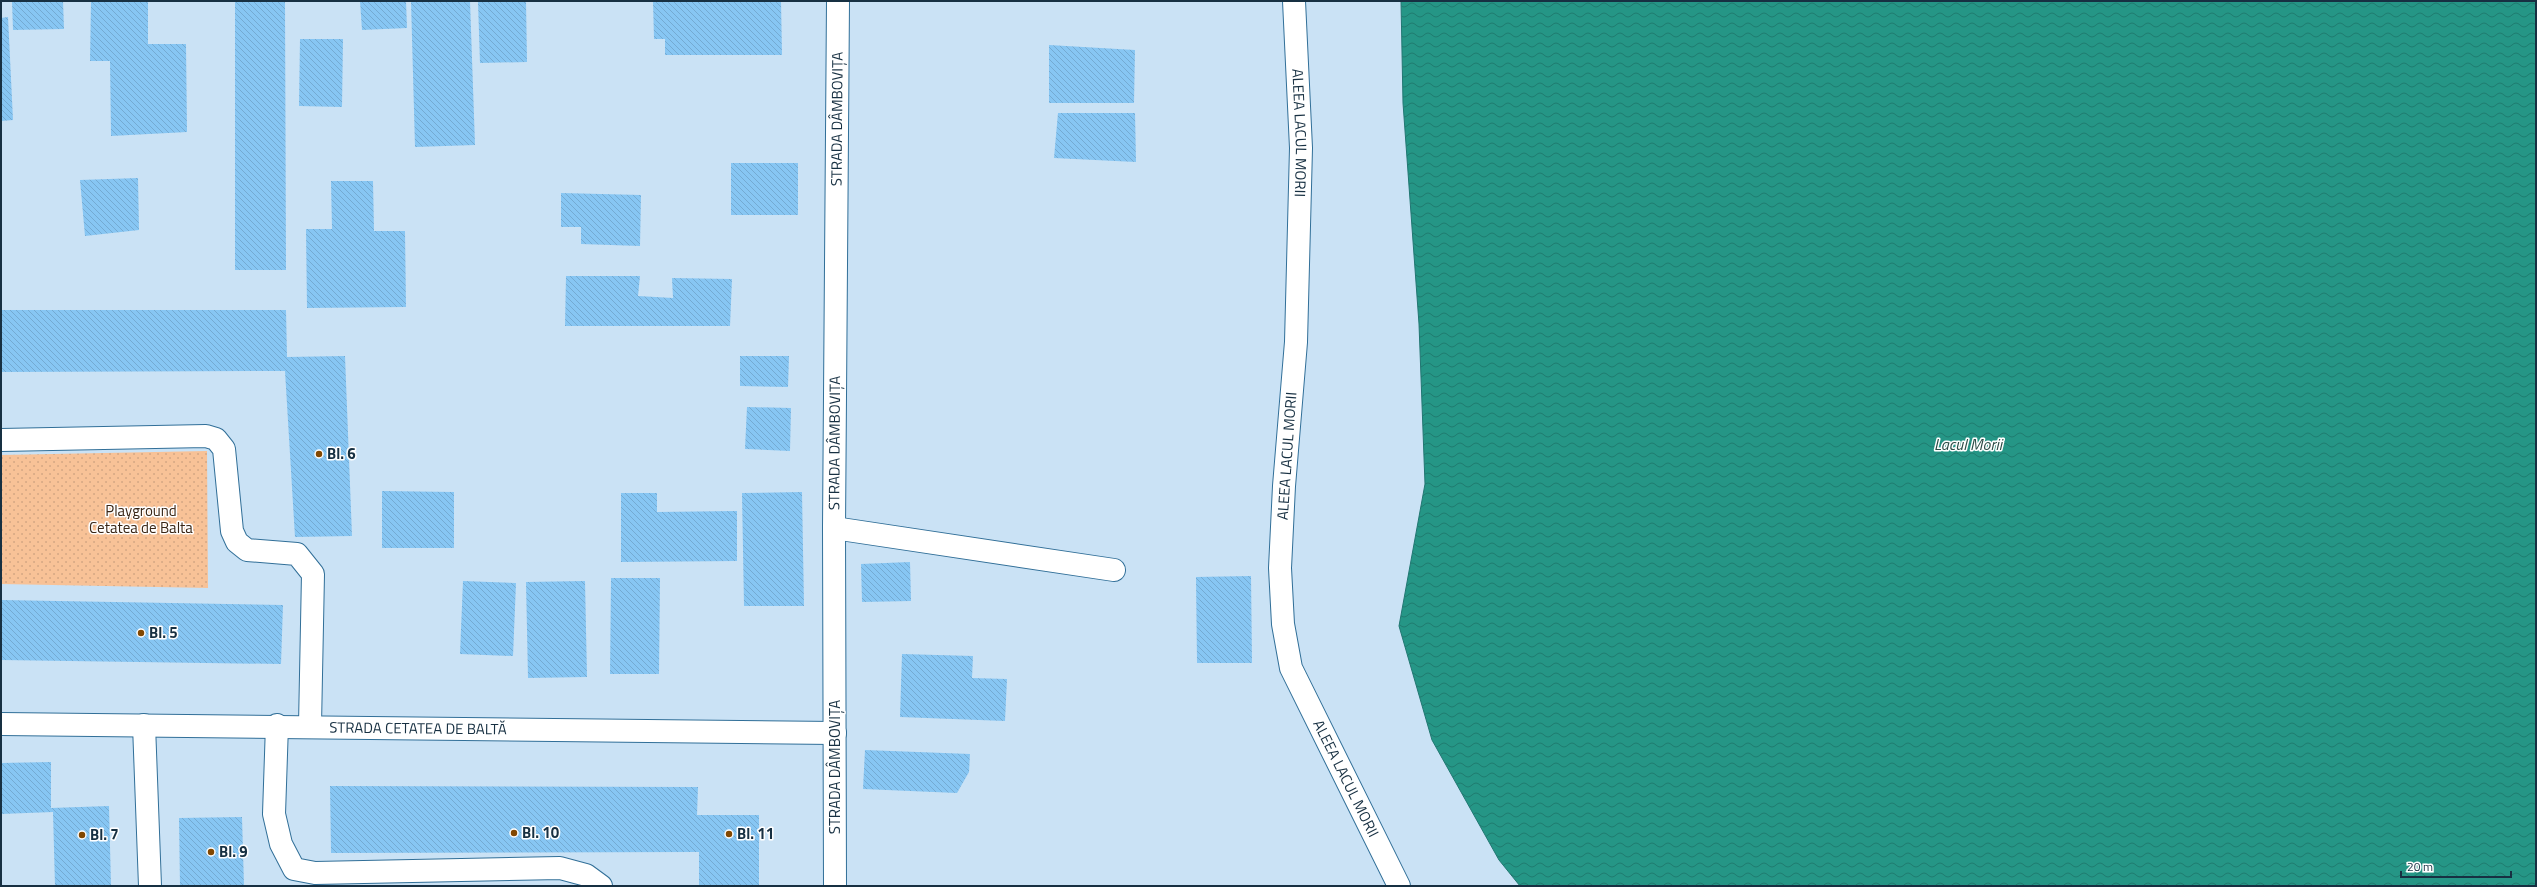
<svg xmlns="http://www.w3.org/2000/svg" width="2537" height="887" font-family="'Titillium Web',sans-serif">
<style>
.park{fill:url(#park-dots)}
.water{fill:url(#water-waves);stroke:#217772}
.building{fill:url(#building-back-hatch)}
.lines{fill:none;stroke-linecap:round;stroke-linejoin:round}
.minor-casing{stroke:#316f98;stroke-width:24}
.minor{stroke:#fff;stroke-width:22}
.poi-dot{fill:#824700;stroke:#fff;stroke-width:1.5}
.labels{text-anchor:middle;stroke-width:3;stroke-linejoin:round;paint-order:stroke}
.street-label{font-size:15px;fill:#173042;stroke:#fff}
.poi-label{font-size:15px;font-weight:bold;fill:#173042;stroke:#fff;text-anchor:start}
.park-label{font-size:15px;fill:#392616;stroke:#fff}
.water-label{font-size:16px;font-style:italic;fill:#2c4c46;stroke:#fff}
</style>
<defs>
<pattern id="park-dots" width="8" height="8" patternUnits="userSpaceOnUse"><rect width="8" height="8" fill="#f8c297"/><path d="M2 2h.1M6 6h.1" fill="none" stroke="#d4a783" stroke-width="1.8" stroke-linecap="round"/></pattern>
<pattern id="water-waves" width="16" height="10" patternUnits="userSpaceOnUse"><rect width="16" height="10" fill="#259686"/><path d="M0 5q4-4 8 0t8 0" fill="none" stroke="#1f7b6f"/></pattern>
<pattern id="building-back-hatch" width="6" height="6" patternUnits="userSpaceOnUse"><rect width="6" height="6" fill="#87c6f3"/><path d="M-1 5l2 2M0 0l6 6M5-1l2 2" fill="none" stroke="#74aad2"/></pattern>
</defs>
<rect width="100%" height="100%" fill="#cae2f5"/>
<polygon class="park" points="207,451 208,588 1,584 1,455"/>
<polygon class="water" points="1401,1 2536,1 2536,886 1520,886 1499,860 1432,740 1399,626 1425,484 1419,324 1403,103"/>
<g class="building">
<polygon points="12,1 63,1 64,29 13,30"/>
<polygon points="91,1 148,1 148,44 186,44 187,132 111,136 110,61 90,61"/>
<polygon points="235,1 285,1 286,270 235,270"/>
<polygon points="360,1 406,1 407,28 362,30"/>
<polygon points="411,1 470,1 475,145 415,147"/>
<polygon points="526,1 527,62 480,63 478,2"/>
<polygon points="653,1 781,1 782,55 665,55 665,39 654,39"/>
<polygon points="8,17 13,120 1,121 1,18"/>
<polygon points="300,39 343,39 342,107 299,106"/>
<polygon points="1049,45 1135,50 1134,103 1049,103"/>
<polygon points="1058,113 1135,113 1136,162 1054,158"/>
<rect x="731" y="163" width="67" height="52"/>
<polygon points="138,178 139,230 85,236 80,180"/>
<polygon points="331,181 373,181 374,231 405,231 406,307 307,308 306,229 332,229"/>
<polygon points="561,193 641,195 640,246 581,244 581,227 561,227"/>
<polygon points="566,276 640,276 638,296 673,298 672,278 732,279 730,326 565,326"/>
<polygon points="1,310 286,310 287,357 345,356 352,536 295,537 285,371 1,372"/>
<polygon points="740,356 789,356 788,387 740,386"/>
<polygon points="747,407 791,408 790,451 745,449"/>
<polygon points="382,491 454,492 454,548 382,548"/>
<polygon points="802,492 804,606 744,606 742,493"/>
<polygon points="621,493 657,493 657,512 737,511 737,561 621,562"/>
<polygon points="910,562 911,601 862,602 861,564"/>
<polygon points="1251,576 1252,663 1197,663 1196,577"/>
<polygon points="611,578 660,578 659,674 610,674"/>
<polygon points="463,581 516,583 513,656 460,654"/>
<polygon points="585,581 587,677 528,678 526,582"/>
<polygon points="1,600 283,605 281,664 1,660"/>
<polygon points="902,654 973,656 972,678 1007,679 1005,721 900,717"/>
<polygon points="865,750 970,754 969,772 957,793 863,789"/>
<polygon points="51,762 51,808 109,806 111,886 55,886 53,812 1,814 1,763"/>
<polygon points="330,786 698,787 697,815 759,815 759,886 699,886 699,852 331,853"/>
<polygon points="242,817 244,886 180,886 179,818"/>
</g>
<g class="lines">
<g class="minor-casing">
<g id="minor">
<path id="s1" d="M1294 1 1301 148 1296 342 1284 486 1280 568 1283 624 1291 668 1399 886"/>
<polyline points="1,440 206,436 216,439 224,449 232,531 237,542 247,550 297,554 313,574 310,725"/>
<polyline points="834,528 1114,570"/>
<path id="s2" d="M1 724 835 733"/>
<polyline points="144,725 150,886"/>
<polyline points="277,725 274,814 281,844 294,869 315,873 560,868 586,875 601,886"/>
<path id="s3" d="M835 886 834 528 838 1"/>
</g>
</g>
<use href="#minor" class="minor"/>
</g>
<g class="poi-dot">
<circle cx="319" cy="454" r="4"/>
<circle cx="141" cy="633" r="4"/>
<circle cx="514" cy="833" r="4"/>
<circle cx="729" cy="834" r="4"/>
<circle cx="82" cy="835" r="4"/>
<circle cx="211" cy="852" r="4"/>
</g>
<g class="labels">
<g class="street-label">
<text dy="5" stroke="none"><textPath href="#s3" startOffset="767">STRADA DÂMBOVIȚA</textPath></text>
<text dy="5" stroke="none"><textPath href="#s1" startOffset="132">ALEEA LACUL MORII</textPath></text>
<text dy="5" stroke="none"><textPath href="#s3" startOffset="443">STRADA DÂMBOVIȚA</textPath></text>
<text transform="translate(1287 456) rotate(-86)" y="5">ALEEA LACUL MORII</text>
<text dy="5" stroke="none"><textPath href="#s2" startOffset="417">STRADA CETATEA DE BALTĂ</textPath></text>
<text transform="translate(835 767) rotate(-90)" y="5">STRADA DÂMBOVIȚA</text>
<text dy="5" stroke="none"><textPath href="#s1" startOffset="792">ALEEA LACUL MORII</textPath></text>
</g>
<g class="poi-label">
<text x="327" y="459">Bl. 6</text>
<text x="149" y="638">Bl. 5</text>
<text x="522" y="838">Bl. 10</text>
<text x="737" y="839">Bl. 11</text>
<text x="90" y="840">Bl. 7</text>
<text x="219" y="857">Bl. 9</text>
</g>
<g class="park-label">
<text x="141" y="516">Playground<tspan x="141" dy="17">Cetatea de Balta</tspan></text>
</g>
<g class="water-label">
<text x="1968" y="450">Lacul Morii</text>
</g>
</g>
<rect width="2537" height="887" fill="none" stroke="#173042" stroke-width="4"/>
<path d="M2401 871v6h110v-6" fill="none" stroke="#173042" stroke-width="2"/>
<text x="2407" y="871" font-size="12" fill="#173042" stroke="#ffffff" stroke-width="3" paint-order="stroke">20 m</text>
</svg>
